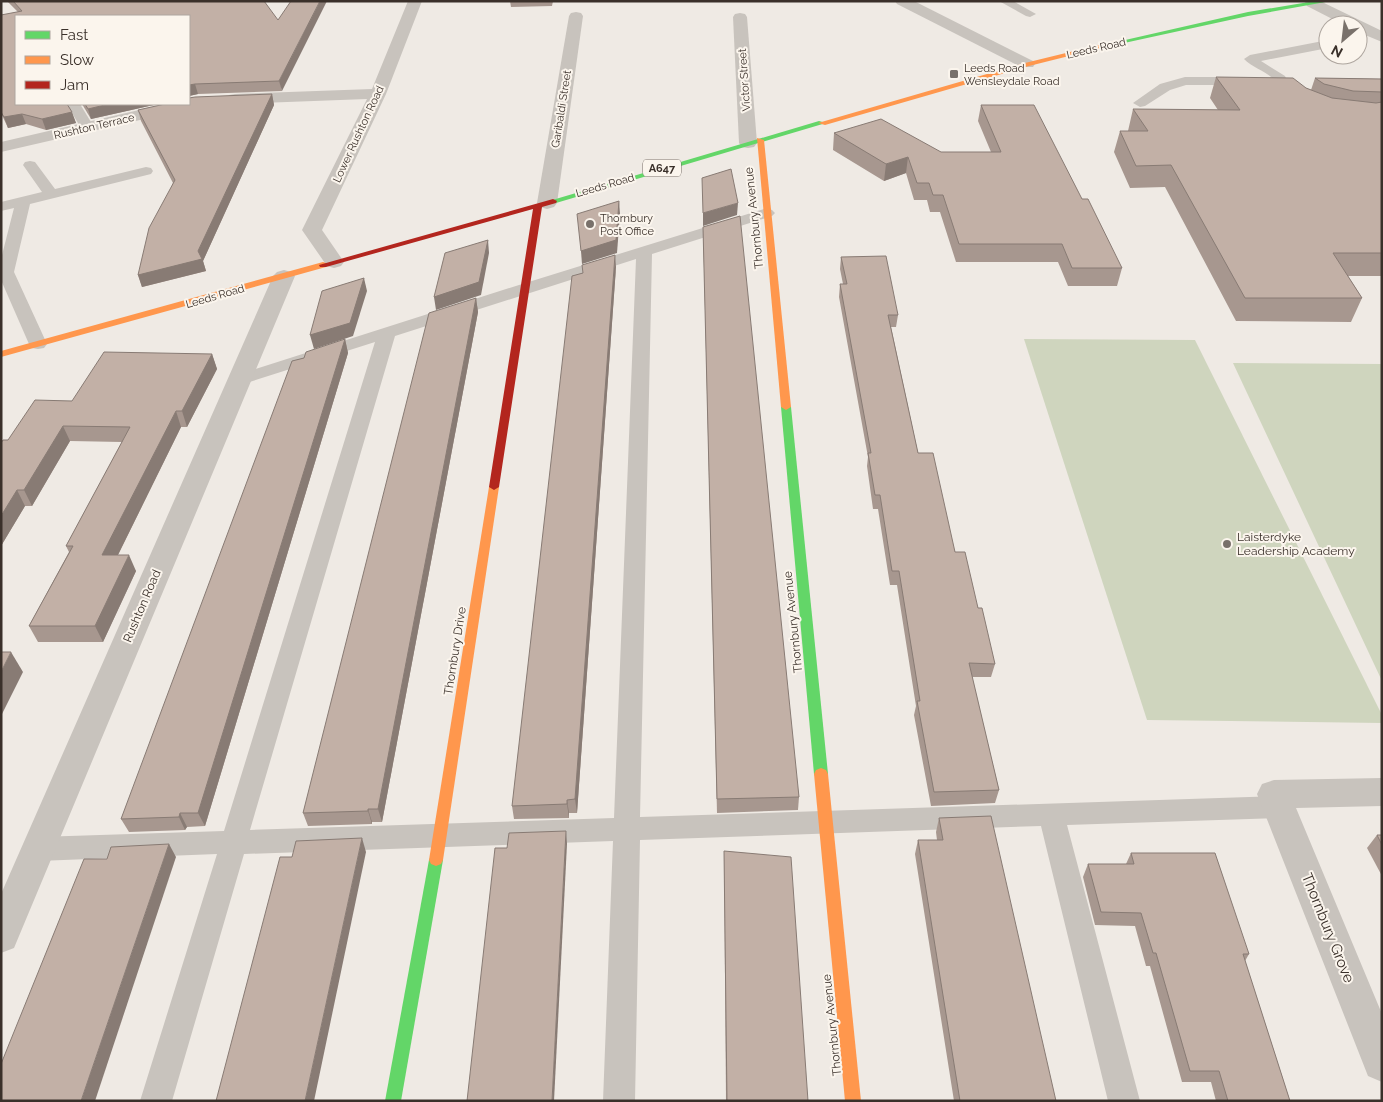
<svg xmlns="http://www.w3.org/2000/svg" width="1383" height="1102" font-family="Raleway,sans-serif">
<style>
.green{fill:#cfd5be}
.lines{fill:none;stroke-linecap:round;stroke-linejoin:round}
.lane{fill:#c8c3bd;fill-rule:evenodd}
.street{fill:#c8c3bd;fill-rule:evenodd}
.fast{fill:#63d668;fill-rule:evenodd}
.slow{fill:#ff974d;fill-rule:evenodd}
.jam{fill:#b3261e;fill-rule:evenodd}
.wall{fill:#a7978f}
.shaded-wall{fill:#887b74}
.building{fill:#c2b0a6;stroke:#887b74}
.poi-dot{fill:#79716b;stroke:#fbf5ed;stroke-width:2}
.labels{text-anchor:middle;stroke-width:4;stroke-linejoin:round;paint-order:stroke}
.far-street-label{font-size:11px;fill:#3a302a;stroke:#fbf5ed}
.far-poi-label{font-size:11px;fill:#3a302a;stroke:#fbf5ed;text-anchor:start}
.shield{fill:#fbf5ed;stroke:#746b64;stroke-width:1}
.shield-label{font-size:11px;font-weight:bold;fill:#3a302a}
.street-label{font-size:12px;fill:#3a302a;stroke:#fbf5ed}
.poi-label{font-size:12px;fill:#3a302a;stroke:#fbf5ed;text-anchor:start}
.near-street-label{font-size:15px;fill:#3a302a;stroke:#fbf5ed}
</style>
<rect width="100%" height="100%" fill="#efeae4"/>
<g class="green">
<polygon points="1024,339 1195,340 1382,715 1382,723 1147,720"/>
<polygon points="1233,363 1382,364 1382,681"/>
</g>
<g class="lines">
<g class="lane">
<polygon points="999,1 1013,1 1036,14 1030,17 1026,16"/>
<path d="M1328 40V48L1261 61 1285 76 1288 83 1303 100 1296 104C1285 101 1280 88 1274 80 1267 71 1252 68 1244 59L1250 55Z"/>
<polygon points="1185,77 1244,77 1250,81 1244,85 1186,85 1170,90 1145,106 1140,107 1133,103 1160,84"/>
<polygon points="70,104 80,104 94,127 92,130 82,130 68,106"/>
<polygon points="30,161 35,162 55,189 146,167 151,168 153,171 151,174 30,204 14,272 47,344 44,348 38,349 32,348 29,344 1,280 1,259 14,208 1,211 1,202 42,192 23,165 25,162"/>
<path d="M767 208 772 210 775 213 772 216 652 254 640 817 1279 796 1288 799 1292 807 1288 815 1279 818 1067 825 1140 1101H1108L1041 826 640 840 635 1101H603L613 841 244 854 172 1101H140L217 854 38 861 29 857 25 849 29 841 38 837 224 831 375 342 240 385 234 384 231 380 234 376 519 285ZM636 259 614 818 250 830 395 336Z"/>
</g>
<g class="street">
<polygon points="408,1 422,1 386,94 322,230 344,262 341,266 334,268 327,266 302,230 367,99 235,104 229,103 227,99 229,95 235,94 372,89"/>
<polygon points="895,1 914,1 1033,61 1035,64 1033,67 1021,67 897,4"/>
<polygon points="1306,1 1320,1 1382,31 1382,42 1358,32 1358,25 1344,25 1307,6 1305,3"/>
<polygon points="576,12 581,13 583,16 557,203 554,207 547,209 540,207 537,203 569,16 571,13"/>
<polygon points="740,13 745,14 747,17 757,143 754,147 748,148 742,147 739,143 733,17 735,14"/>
<polygon points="189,100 194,104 192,108 1,152 1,142 165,104 189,104"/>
<polygon points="284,270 291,272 295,276 19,936 14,948 1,953 1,894 273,276 277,272"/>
<polygon points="1382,778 1382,806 1296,808 1382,1014 1382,1082 1368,1076 1257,794 1262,784 1274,780"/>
</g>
<g class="fast">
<polygon points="1315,1 1331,1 1248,16 1115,45 1112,43 1248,12"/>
<polygon points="819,121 826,123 556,203 549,201"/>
<polygon points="786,404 791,407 828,774 826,778 821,780 816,778 814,774 781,407"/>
<polygon points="436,854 441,856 443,860 401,1101 385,1101 429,860 431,856"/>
</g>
<g class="slow">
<polygon points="1115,41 1118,43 1117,44 1029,66 825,125 818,123 1025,63"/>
<polygon points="757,138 764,140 791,407 786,410 781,407"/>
<polygon points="323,262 326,263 326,267 1,357 1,351"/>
<polygon points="494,484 499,487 443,860 441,864 436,866 431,864 429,860 489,487"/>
<polygon points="821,768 826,770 828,774 861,1101 845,1101 814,774 816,770"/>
</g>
<polygon class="jam" points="553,199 557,201 556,203 542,207 499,487 494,490 489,487 533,209 326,267 320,267 319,265"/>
</g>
<g class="wall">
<polygon points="7,1 264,1 282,91 198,94 189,96 189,16 16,104 69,104 68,105 76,123 46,130 26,124 8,128 1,113 18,12"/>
<polygon points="510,1 553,1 552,6 511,7"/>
<polygon points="1216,77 1306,88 1311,90 1315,78 1382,79 1382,276 1348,276 1362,298 1351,322 1236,321 1165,187 1130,188 1114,152 1120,131 1128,131 1133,109 1218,110 1210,98"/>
<polygon points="272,94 274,105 203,261 206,271 142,287 138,275 173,183 141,121 138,110"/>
<polygon points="82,104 158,104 91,119"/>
<polygon points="981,105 1082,199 1122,268 1117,286 1068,286 1058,262 956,262 940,212 930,212 927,200 914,200 906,173 884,181 833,150 834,133 941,152 991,152 978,121"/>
<polygon points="703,227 799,797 798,810 717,813"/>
<polygon points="841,257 898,315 896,327 891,327 918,453 955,552 978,608 995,664 991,677 972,677 999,790 995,803 931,806 914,715 916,706 897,585 890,585 878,509 873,509 867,466 868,457 839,297 840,284 843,284 840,269"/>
<polygon points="616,267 577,813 569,813 569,818 514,819 512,806"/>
<polygon points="476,298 478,312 382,822 372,822 372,824 308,826 303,813"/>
<polygon points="345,339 348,353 205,826 187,827 185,830 129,832 121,819 304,358"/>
<polygon points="212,354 217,369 187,427 181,427 118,555 136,571 103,642 38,642 29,626 69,552 66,546 122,442 70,441 32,506 25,506 1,546 8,440 72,401"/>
<polygon points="939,818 1056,1101 954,1101 915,854 918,840 937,840 936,832"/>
<polygon points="1377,835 1382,835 1382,876 1367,848"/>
<polygon points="724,851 808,1101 726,1101"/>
<polygon points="1131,853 1249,954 1245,961 1290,1101 1216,1101 1211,1082 1182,1082 1150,966 1146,966 1135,926 1095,925 1083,877 1088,864 1126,864"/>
</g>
<g class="shaded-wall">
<polygon points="320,1 327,1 282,91 279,81"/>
<polygon points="195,84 198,94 189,96 189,85"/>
<polygon points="272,94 274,105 203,261 206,271 142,287 138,275 198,251"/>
<polygon points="109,104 158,104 91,119 88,109"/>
<polygon points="72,112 76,123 46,130 42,119"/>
<polygon points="22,114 26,124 8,128 4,117"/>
<polygon points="908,157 906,173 884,181 886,164"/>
<polygon points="619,201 620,214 617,253 582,264 581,251"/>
<polygon points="738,203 737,215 703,226 703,213"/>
<polygon points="488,240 489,253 481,295 436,310 434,297"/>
<polygon points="615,255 616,267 577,813 575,799"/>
<polygon points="364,278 367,291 353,336 314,349 310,335"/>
<polygon points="476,298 478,312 382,822 378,809"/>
<polygon points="345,339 348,353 205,826 198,813"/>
<polygon points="212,354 217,369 187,427 182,411"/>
<polygon points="176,411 181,427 110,571 102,555"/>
<polygon points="63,426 70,441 32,506 24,490"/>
<polygon points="17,490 25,506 1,546 1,516"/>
<polygon points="129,555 136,571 103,642 95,626"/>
<polygon points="11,652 23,672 1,716 1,672"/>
<polygon points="567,800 569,813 569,818 567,804"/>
<polygon points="368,809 372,822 372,824 368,811"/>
<polygon points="180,813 187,827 185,830 179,817"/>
<polygon points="566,831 567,844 554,1101 552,1101"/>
<polygon points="362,838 366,852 314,1101 305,1101"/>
<polygon points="169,844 176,857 95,1101 81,1101"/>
</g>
<g class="building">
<polygon points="13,1 264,1 278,20 291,1 320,1 279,81 195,84 189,85 189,16 16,16 16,104 67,104 72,112 42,119 22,114 4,117 1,112 1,15 22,11"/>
<polygon points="1216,77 1293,78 1306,88 1332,98 1376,103 1382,102 1382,253 1333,253 1362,298 1245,298 1171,165 1136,166 1120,131 1148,131 1133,109 1240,110"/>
<polygon points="1315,78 1382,79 1382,92 1353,91 1324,84"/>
<polygon points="272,94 198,251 202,259 138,275 149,228 175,180 138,110 165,104 189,104 189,98 195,97"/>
<polygon points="85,104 109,104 88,109"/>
<polygon points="981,105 1034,105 1082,199 1088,199 1122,268 1072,268 1062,244 959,244 943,195 933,195 929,183 917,183 908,157 886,164 834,133 881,119 941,152 1001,152"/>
<polygon points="731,169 738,203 703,213 702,178"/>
<polygon points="619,201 616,240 581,251 577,214"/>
<polygon points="740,216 799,797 717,799 703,227"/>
<polygon points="488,240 479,282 434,297 445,253"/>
<polygon points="615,255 575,799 567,800 567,804 512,806 572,276 583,273 582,265"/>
<polygon points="886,256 898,315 888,315 918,453 933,453 955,552 965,552 978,608 982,608 995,664 969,663 999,790 934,792 917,701 920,701 899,571 892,571 880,495 875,495 868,453 871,453 840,284 847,284 841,257"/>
<polygon points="364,278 350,323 310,335 322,291"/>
<polygon points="476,298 378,809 368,809 368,811 303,813 429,313"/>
<polygon points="345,339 198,813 180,813 179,817 121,819 292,361 304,358 306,352"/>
<polygon points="104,352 212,354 182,411 176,411 102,555 129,555 95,626 29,626 73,546 66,546 130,427 63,426 24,490 17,490 1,516 1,443 3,440 8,440 35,400 72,401"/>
<polygon points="1,652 11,652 1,672"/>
<polygon points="991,816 1056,1101 960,1101 918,840 943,840 939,818"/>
<polygon points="566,831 552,1101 467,1101 495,848 507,848 509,833"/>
<polygon points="1377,835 1382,835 1382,845"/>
<polygon points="362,838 305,1101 216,1101 280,857 292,857 296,841"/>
<polygon points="169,844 81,1101 1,1101 1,1064 84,859 107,859 111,847"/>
<polygon points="724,851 791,857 808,1101 727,1101"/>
<polygon points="1131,853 1215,853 1249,954 1243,954 1290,1101 1228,1101 1219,1071 1190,1071 1156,953 1153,953 1141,913 1101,912 1088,864 1134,864"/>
</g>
<g class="poi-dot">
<rect x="949" y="69" width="10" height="10" rx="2.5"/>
<circle cx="590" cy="224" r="5"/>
<circle cx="1227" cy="544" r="5"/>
</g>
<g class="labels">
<g class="far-street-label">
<text transform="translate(1096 48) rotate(-13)" y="4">Leeds Road</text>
<text transform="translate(744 80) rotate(-94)" y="4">Victor Street</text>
<text transform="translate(561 109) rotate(-81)" y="4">Garibaldi Street</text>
<text transform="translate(94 126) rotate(-13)" y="4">Rushton Terrace</text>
<text transform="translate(358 134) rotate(-65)" y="4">Lower Rushton Road</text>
<text transform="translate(605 185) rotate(-16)" y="4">Leeds Road</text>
<text transform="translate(215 296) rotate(-16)" y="4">Leeds Road</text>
</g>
<g class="far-poi-label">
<text x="964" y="72">Leeds Road<tspan x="964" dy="13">Wensleydale Road</tspan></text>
<text x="600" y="222">Thornbury<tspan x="600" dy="13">Post Office</tspan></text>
</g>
<rect class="shield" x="643" y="159.5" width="38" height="17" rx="4"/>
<g class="shield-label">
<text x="662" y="172">A647</text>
</g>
<g class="street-label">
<text transform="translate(754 218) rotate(-96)" y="4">Thornbury Avenue</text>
<text transform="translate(142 606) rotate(-67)" y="4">Rushton Road</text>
<text transform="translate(793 622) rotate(-96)" y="4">Thornbury Avenue</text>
<text transform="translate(455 651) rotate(-81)" y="4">Thornbury Drive</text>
<text transform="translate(832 1025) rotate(-96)" y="4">Thornbury Avenue</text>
</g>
<g class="poi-label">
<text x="1237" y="541">Laisterdyke<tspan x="1237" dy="14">Leadership Academy</tspan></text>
</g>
<g class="near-street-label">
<text transform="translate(1328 928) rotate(68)" y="5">Thornbury Grove</text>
</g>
</g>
<rect width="1383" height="1102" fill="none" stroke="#3a302a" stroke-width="5"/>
<rect x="15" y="15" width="175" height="90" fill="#fbf5ed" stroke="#aea69f"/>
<rect x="25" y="31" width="25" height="8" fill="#63d668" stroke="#aea69f"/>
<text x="60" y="40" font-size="15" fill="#3a302a">Fast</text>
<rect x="25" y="56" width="25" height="8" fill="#ff974d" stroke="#aea69f"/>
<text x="60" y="65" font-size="15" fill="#3a302a">Slow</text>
<rect x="25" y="81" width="25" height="8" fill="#b3261e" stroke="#aea69f"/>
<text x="60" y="90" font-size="15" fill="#3a302a">Jam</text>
<g transform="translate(1343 40) rotate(208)"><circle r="24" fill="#fbf5ed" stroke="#aea69f"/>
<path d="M0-4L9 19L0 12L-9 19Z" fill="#79716b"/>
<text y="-8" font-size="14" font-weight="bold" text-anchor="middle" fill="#3a302a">N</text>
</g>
</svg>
